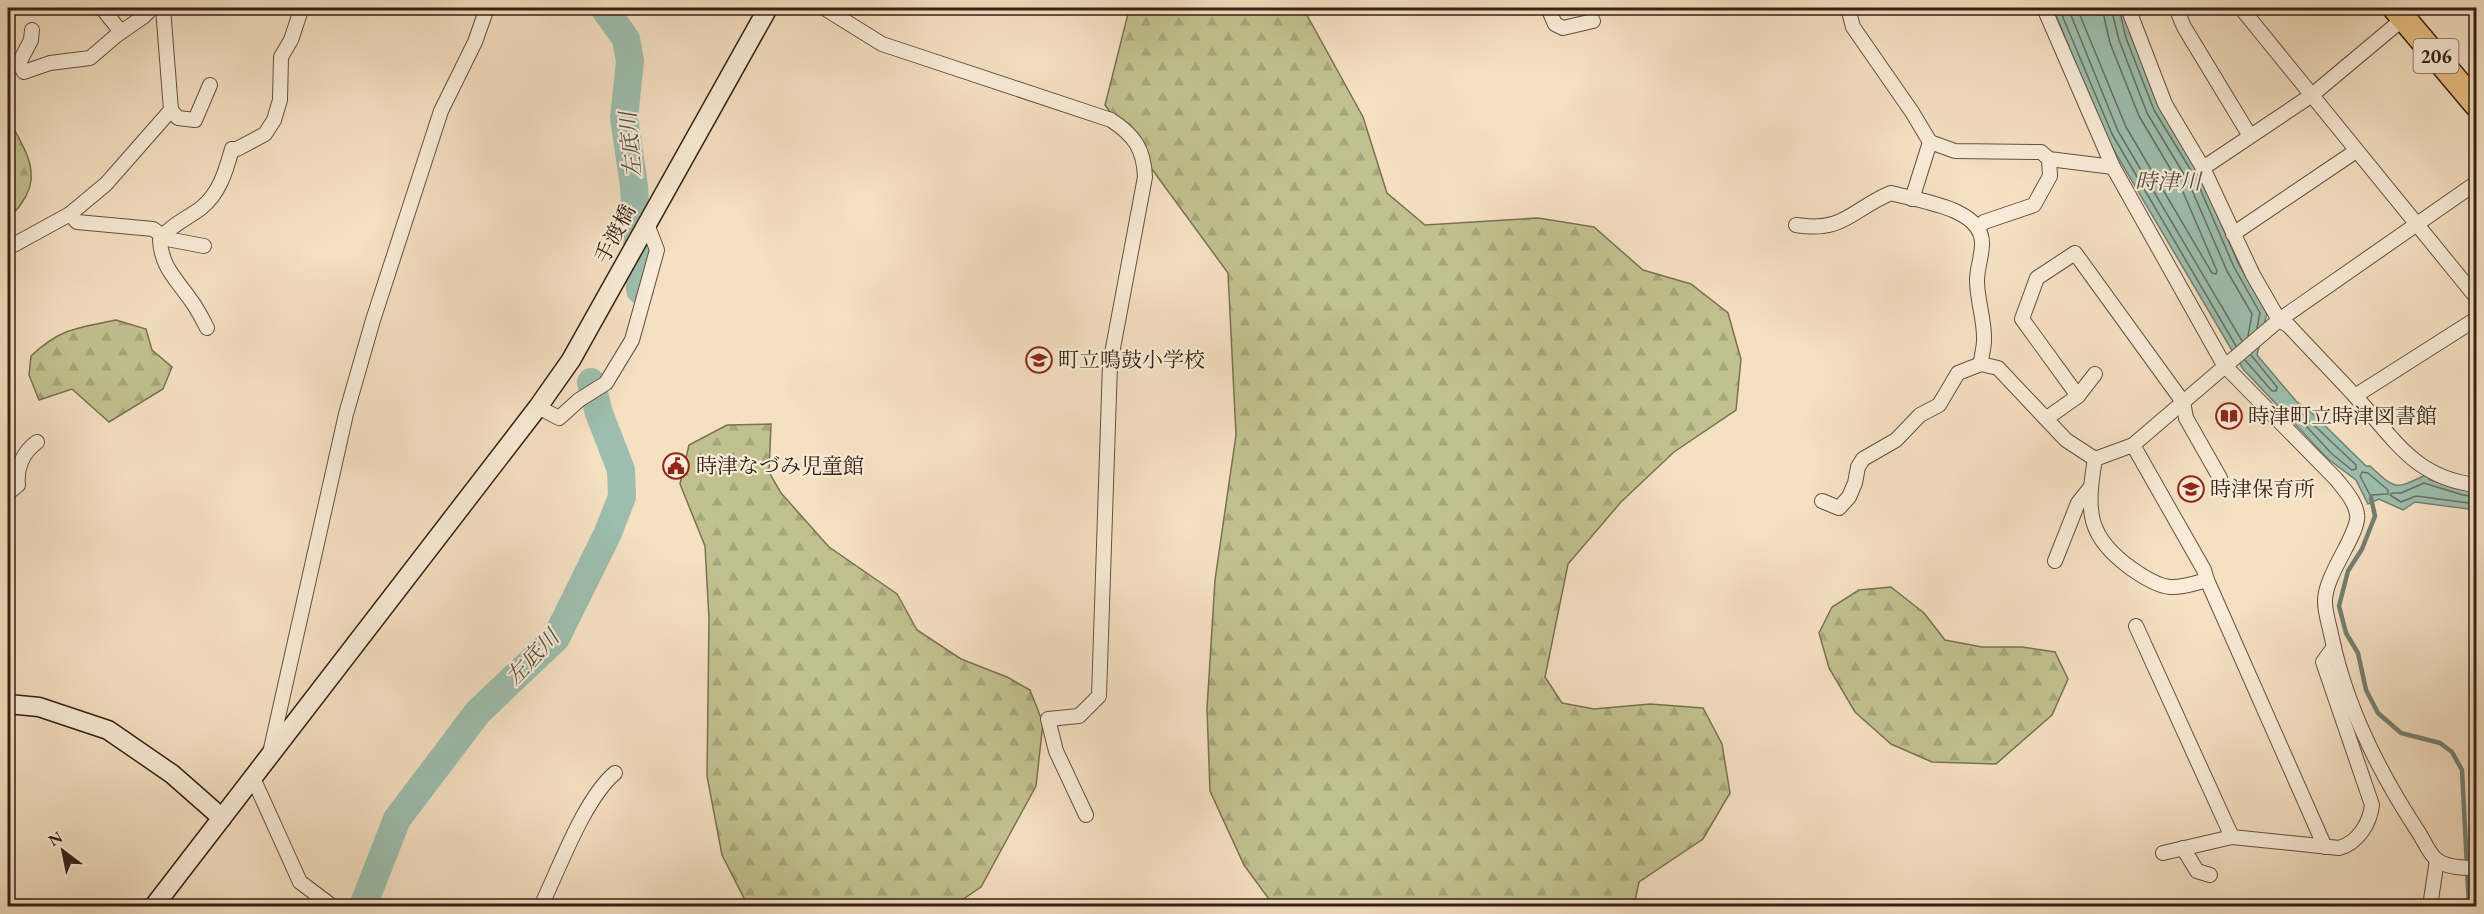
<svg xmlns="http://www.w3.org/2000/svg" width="2484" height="914" font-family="'EB Garamond','Noto Serif JP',serif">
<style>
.forest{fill:url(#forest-firs);stroke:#7a7152;stroke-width:1.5}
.water{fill:#9dbeae;stroke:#737f70;stroke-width:1.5}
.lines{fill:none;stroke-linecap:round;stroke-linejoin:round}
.shore{stroke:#687061;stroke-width:1.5}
.stream{stroke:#737f70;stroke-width:4.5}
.river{stroke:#9dbeae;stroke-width:28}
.street-casing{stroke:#645140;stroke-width:16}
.secondary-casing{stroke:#342114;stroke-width:21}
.highway-casing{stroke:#342114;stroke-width:27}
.street{stroke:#f8ebd7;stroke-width:14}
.secondary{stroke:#f8ebd7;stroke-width:18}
.highway{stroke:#eac081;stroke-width:24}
.labels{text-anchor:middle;stroke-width:4.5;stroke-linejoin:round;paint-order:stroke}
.shield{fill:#f8ebd7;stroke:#6f5e4e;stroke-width:1.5}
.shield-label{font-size:20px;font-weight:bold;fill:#342114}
.street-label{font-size:21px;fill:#342114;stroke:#f8ebd7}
.poi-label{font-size:21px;fill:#342114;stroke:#f8ebd7;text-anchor:start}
.water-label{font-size:22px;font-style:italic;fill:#545042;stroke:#f8ebd7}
</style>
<defs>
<pattern id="forest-firs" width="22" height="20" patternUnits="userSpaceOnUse" patternTransform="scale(1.5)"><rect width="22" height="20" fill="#c1c18f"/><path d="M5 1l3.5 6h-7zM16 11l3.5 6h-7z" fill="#a6a67a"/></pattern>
</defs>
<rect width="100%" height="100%" fill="#f5e0c2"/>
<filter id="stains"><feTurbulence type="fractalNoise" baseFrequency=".00333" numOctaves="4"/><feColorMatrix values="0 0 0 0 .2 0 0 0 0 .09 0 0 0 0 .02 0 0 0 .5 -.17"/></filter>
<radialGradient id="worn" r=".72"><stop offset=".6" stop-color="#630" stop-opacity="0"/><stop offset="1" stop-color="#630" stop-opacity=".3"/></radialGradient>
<g class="forest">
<polygon points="1127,8 1303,8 1363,117 1387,193 1425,225 1538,218 1594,227 1643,270 1691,284 1728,313 1741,359 1736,410 1674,452 1621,502 1568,564 1545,677 1562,703 1594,709 1650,704 1703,708 1722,744 1730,793 1703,839 1639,882 1634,906 1274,906 1244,865 1210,791 1207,709 1215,580 1236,435 1228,273 1105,105 1129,10"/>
<path d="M8 118C21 143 41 169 26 196 20 206 17 211 8 217Z"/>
<path d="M116 320 146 329 152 350 172 367 163 389 109 422 72 389 39 400 29 375 31 356C61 328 77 328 116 320Z"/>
<polygon points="771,424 769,472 781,493 829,547 897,594 917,630 961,659 1007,677 1030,690 1043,723 1036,786 981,887 953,906 748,906 722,855 707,776 709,619 705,546 680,484 689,445 727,425"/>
<polygon points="1891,587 1924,613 1945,640 1982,647 2022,647 2055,652 2068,679 2052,715 1996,764 1932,762 1891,744 1855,712 1829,668 1819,633 1832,607 1859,590"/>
</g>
<path class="water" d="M2053 8H2124L2131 36 2160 107 2200 175 2239 265 2267 313 2257 355 2296 401 2313 414 2366 466H2370C2397 490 2393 490 2426 475L2430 480 2476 491V510L2415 502 2403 510 2379 499 2368 504 2356 480 2328 459 2243 369 2106 137Z"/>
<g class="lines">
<g class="shore">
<polyline points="2059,8 2112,134 2236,346"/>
<polyline points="2068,8 2118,131 2242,341"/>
<polyline points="2077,8 2126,127 2212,273 2216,274 2217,271 2180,185 2139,116 2110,43 2102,8"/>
<polyline points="2111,8 2119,40 2147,113 2188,181 2227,271 2252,314 2248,336"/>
<polyline points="2119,8 2126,38 2154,110 2195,177 2234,267 2260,313 2257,328"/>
<polyline points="2245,360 2272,391 2276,391 2277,387 2251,355"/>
<polygon points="2296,411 2299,411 2356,465 2356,469 2352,470 2332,454 2296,415"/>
<polygon points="2362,472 2368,473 2388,490 2388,494 2370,495 2360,476"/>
<polyline points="2476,497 2463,495 2424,483 2401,493 2392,493 2390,495 2401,502 2416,496 2476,504"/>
</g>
<polyline class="stream" points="2371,498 2375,516 2362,549 2348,571 2339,606 2346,633 2358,653 2366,690 2378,713 2401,733 2440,743 2452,752 2462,770 2469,906"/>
<g class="river">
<polyline points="604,8 626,39 630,61 624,118 634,186 640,290"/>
<polyline points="363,906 397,819 478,712 556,638 607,535 622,497 621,470 599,413 591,382"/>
</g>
<g class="street-casing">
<g id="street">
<polyline points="102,8 121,32"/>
<path d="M824 8 882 44 1111 120C1134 135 1144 149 1145 177L1110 364 1099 696 1079 716 1048 719 1056 751 1086 815"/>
<polyline points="1548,8 1555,24 1563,28 1593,21"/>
<polyline points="1848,8 1853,27 1912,112 1930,142 1955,151 2041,152 2049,159 2113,167"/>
<path d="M2044 8 2113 167 2224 365 2336 479C2344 489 2355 501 2357 514 2361 532 2324 575 2325 602 2325 612 2329 624 2331 634 2345 704 2380 774 2419 833 2424 841 2430 855 2437 860 2447 868 2465 868 2476 868"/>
<path d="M2128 8 2165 104 2203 168 2253 275 2279 320 2289 326C2311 350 2333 372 2355 396 2394 438 2414 478 2476 485"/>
<polyline points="2176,8 2184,27 2250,136"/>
<polyline points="2241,8 2476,297"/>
<polyline points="32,30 31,40 19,63 24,72 50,63 90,58 117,35 143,17 152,8"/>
<polyline points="171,110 178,118 195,120 210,85"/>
<polyline points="2203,168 2312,95 2404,18"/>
<polyline points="1912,199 1930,142"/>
<polyline points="70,214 77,222 153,229 167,239 204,246"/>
<path d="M1796 225C1844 233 1852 209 1891 193 1917 201 1983 207 1982 244 1982 256 1977 268 1977 281 1977 300 1985 321 1984 341 1984 348 1981 356 1981 364"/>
<polyline points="1978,228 1984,222 2034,205 2050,176 2049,159"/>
<polyline points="2233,234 2356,151"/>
<polyline points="8,248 70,214 106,184 171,110 163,8"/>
<path d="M207 328C202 318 197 308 190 299 176 279 161 266 160 240 169 226 188 218 201 208 220 193 226 170 232 149H237L265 134 274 120 280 100 281 57 291 40 301 10"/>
<polyline points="2078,396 2022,319 2037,278 2075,253 2183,402 2186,418 2220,478"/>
<polyline points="2355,396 2476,319"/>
<polyline points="538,407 559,418 579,400 606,383 632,340 657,250 647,224"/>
<polyline points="2047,418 2078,396 2095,374"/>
<path d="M2095 459C2086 512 2087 537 2132 569 2142 576 2158 586 2170 587 2181 588 2196 583 2207 580L2204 570 2133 445"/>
<path d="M8 493 18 485C16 468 23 452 37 442"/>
<polyline points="1822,501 1839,508 1849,497 1855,483 1858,467 1863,459 1896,440 1920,415 1939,405 1958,373 1981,364 1998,368 2066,440 2095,459 2133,445 2279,320 2476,183"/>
<polyline points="2055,561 2078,503 2090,488"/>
<polyline points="2207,580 2325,847"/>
<path d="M2136 626 2232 837 2339 848C2358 843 2370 823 2372 805L2323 662 2334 647"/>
<polyline points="270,753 346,414 373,320 441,111 475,42 487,8"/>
<polyline points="253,778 300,882 332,906"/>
<polyline points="2183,848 2197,871 2210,875"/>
<polyline points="2163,853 2232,837"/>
<path d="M541 906C559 869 584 799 615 773"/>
<polyline points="2430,906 2437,860"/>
</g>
</g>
<g class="secondary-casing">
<g id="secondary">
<polyline points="8,704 39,707 108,730 172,774 222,818"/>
<polyline points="154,906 538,407 571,360 768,8"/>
</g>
</g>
<g class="highway-casing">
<polyline id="highway" points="2395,8 2476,104"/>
</g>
<use href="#street" class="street"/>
<use href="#secondary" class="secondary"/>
<use href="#highway" class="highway"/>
</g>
<defs>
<g id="school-ring" transform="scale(1.35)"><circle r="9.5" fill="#f8ebd7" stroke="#8f2418" stroke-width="1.5"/><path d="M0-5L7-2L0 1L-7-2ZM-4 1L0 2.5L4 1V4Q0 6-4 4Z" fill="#8f2418"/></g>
<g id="library-ring" transform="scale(1.35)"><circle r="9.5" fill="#f8ebd7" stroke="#8f2418" stroke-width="1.5"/><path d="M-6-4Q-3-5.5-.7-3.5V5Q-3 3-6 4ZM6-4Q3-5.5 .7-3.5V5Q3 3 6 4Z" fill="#8f2418"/></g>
<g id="civic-ring" transform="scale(1.35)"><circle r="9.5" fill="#f8ebd7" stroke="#8f2418" stroke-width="1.5"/><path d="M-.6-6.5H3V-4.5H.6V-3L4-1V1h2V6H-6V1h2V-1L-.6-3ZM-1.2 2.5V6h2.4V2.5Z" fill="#8f2418"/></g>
</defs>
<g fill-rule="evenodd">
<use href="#school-ring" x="1039" y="360"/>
<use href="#library-ring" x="2229" y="416"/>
<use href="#civic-ring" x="676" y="466"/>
<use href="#school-ring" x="2191" y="489"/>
</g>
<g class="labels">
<rect class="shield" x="2413.5" y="39" width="45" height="34" rx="4.5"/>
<g class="shield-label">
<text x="2436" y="63">206</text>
</g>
<g class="street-label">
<text transform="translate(615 234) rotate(-62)" y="7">手渡橋</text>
</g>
<g class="poi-label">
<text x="1058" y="367">町立鳴鼓小学校</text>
<text x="2248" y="423">時津町立時津図書館</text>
<text x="696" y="473">時津なづみ児童館</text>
<text x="2210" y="496">時津保育所</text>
</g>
<g class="water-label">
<text transform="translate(630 145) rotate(-95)" y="8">左底川</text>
<text x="2168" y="189">時津川</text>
<text transform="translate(532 657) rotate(-47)" y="8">左底川</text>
</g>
</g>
<rect width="2484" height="914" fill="none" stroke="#f5e0c2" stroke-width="30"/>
<rect x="9" y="9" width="2466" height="896" fill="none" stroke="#342114" stroke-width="3"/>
<rect x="15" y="15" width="2454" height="884" fill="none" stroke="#342114" stroke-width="1.5"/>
<g transform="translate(63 851) rotate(328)" stroke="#f8ebd7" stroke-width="4.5" paint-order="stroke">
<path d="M0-4.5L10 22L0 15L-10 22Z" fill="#342114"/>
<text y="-9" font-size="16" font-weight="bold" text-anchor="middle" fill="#342114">N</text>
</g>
<rect width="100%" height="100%" filter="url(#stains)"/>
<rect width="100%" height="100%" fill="url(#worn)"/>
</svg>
